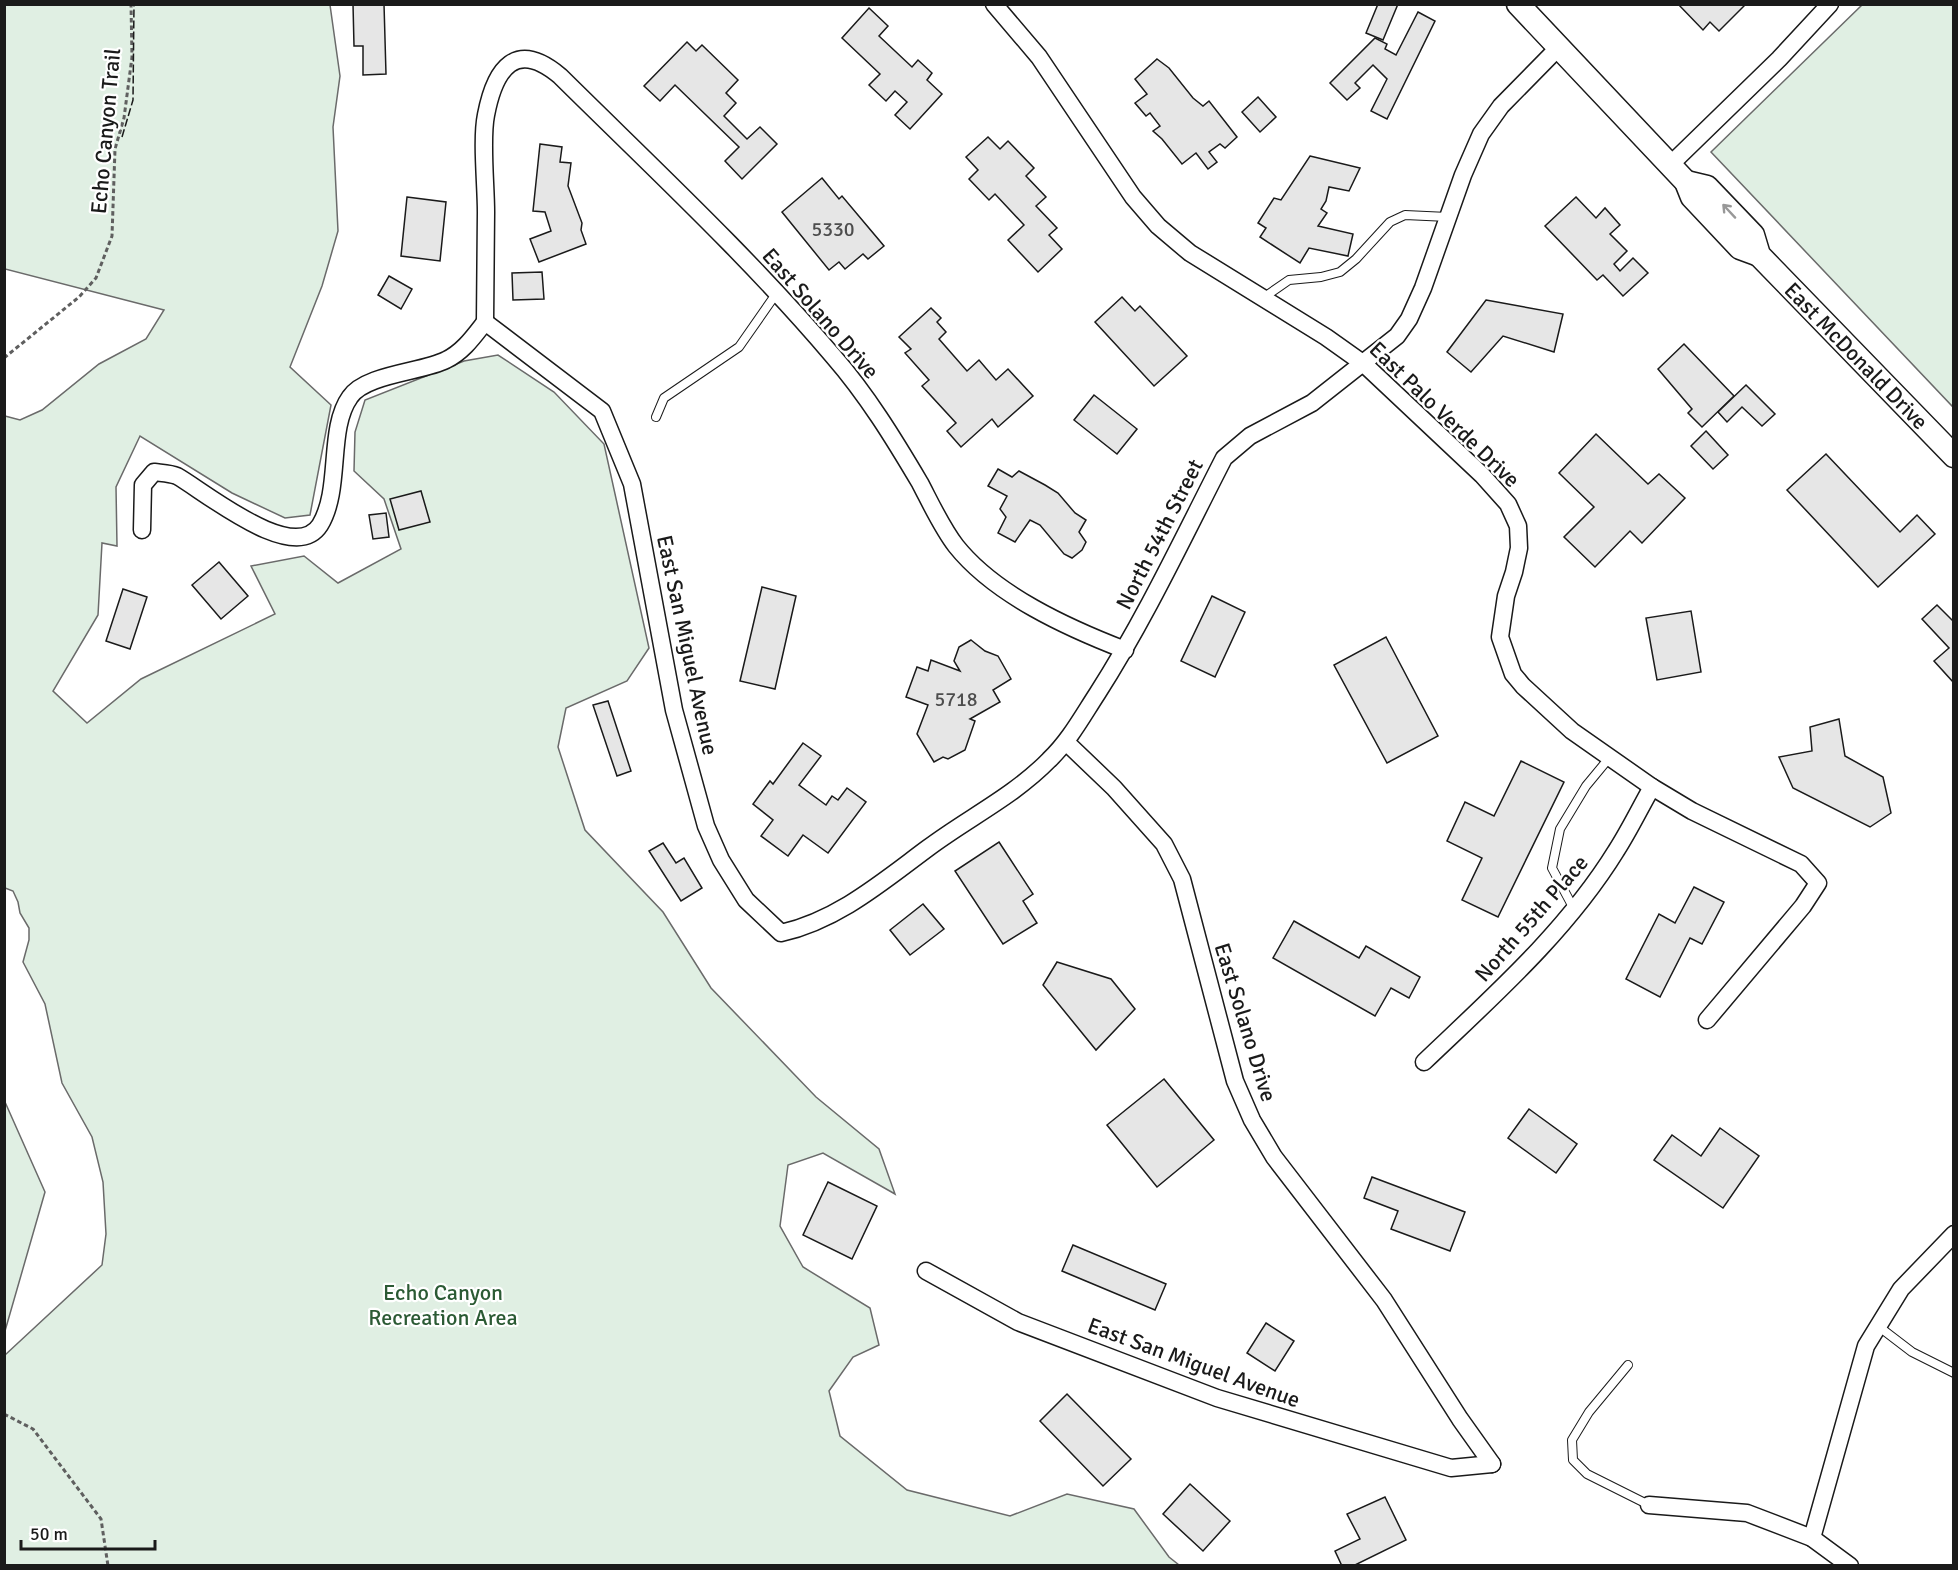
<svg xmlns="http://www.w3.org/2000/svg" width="1958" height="1570" font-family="Signika,sans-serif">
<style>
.green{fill:#e0efe3;stroke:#6a6a6a;stroke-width:1.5}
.building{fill:#e6e6e6;stroke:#1a1a1a;stroke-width:1.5}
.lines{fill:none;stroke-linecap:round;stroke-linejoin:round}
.lane-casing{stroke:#1a1a1a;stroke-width:10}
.street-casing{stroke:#1a1a1a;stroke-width:19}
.secondary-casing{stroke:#1a1a1a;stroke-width:25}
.path{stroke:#5f5f5f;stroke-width:3;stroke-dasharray:4.5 3;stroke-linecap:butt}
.lane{stroke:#fff;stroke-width:8}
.street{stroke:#fff;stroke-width:16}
.secondary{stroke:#fff;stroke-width:22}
.fence{stroke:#1a1a1a;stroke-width:1.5;stroke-dasharray:8 3;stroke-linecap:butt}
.oneway{stroke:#989898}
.labels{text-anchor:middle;stroke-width:4.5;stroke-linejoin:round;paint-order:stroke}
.number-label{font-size:20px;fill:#4d4d4d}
.street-label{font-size:22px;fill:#1a1a1a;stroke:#fff}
.park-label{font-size:22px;fill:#2b5a34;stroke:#fff}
</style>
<rect width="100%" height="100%" fill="#fff"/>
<g class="green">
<polygon points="5,5 330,5 340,76 333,127 338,231 322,286 290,367 331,405 310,515 285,518 232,493 140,436 116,487 117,546 102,543 98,615 53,691 87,723 141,679 275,614 251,566 304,556 338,583 401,549 384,499 354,471 355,432 365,400 464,361 498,355 554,392 604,444 649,648 627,681 566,708 558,747 585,830 663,912 711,988 816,1097 879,1149 895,1194 823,1153 788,1165 780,1226 803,1267 870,1308 879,1345 853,1357 829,1391 840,1436 907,1490 1010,1516 1067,1494 1134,1509 1169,1557 1179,1565 5,1565 5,1355 102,1265 106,1234 103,1182 92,1137 62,1083 45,1004 23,962 29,940 29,928 20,913 18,902 13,891 5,888 5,416 20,420 42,410 99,364 146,339 164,310 5,269"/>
<polygon points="1862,5 1953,5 1953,407 1711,152"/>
<polygon points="5,1102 45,1192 5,1331"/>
</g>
<g class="building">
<polygon points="353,4 384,4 386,74 363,75 363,46 354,46"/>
<polygon points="1378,4 1398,4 1383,40 1366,33"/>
<polygon points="1678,4 1745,4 1745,5 1719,31 1710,22 1703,30"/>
<polygon points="869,8 888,26 879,36 912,67 918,60 932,73 927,80 942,94 910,129 895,115 907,102 895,91 886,101 869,85 880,74 842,38"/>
<polygon points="1418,12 1435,21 1387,119 1371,111 1387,79 1373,65 1355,83 1360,88 1347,100 1330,83 1375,38 1387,44 1385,49 1396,55"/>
<polygon points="687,42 696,51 702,45 738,80 726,93 736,103 724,116 747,139 760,127 777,144 742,179 725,161 739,147 675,85 660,101 644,86"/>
<polygon points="1157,59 1169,68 1193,98 1203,106 1209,101 1237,137 1225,148 1220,144 1209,152 1217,162 1208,169 1196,153 1182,164 1162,139 1153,131 1160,126 1150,113 1146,116 1135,103 1147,94 1135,79"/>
<polygon points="1258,97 1276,117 1260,132 1242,112"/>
<polygon points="988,137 1000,149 1008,141 1034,168 1026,176 1046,197 1036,206 1057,228 1049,235 1062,249 1038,272 1008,240 1024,225 995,194 989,200 969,179 978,170 966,157"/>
<polygon points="540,144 562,147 560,162 571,163 568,186 582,223 581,230 586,244 539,262 530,239 551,231 545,212 533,211"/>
<polygon points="1310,156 1360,168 1349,191 1329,187 1326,201 1321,209 1327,213 1318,226 1353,234 1348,256 1309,248 1300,263 1260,237 1266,228 1258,223 1274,198 1281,200"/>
<polygon points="822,178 839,199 842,196 884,246 868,259 863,254 845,269 839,262 829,270 782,212"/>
<polygon points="407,197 446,202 440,261 401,256"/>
<polygon points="1576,197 1596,218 1605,208 1620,225 1610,234 1627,251 1614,264 1620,271 1633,258 1648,273 1623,296 1603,275 1597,280 1545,226"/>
<polygon points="542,272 544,299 513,300 512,273"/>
<polygon points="389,276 412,289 401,309 378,295"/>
<polygon points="1122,297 1135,311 1140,306 1187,356 1154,386 1095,322"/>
<polygon points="1486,300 1563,314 1554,352 1503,336 1471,372 1447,352"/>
<polygon points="931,308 941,318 937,322 946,332 939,339 967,371 979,360 996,380 1008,369 1033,396 998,427 992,419 961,447 947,431 956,423 922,386 929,380 905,353 911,349 899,337"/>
<polygon points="1684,344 1734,396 1702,427 1688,413 1692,409 1658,369"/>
<polygon points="1746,385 1775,414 1762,426 1742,407 1727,422 1718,412"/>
<polygon points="1094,395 1137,429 1117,454 1074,420"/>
<polygon points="1706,431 1728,455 1713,469 1691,446"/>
<polygon points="1596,434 1648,484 1659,474 1685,498 1642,543 1630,531 1595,567 1564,537 1594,507 1559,473"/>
<polygon points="1826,454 1900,532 1917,515 1935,534 1878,587 1787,490"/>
<polygon points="998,469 1012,477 1019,471 1045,485 1058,493 1075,513 1086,520 1079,532 1086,542 1082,550 1072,558 1064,554 1040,525 1030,520 1015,542 998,533 1006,517 1000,509 1007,496 988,486"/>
<polygon points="421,491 430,522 399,530 390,499"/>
<polygon points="386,513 389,537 373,539 369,515"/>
<polygon points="219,562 248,596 221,619 192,585"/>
<polygon points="762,587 796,596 775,689 740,681"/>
<polygon points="123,589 147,597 130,649 106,641"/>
<polygon points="1212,596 1245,612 1215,677 1181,661"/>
<polygon points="1937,605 1954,622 1954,683 1934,661 1949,648 1922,619"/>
<polygon points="1691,611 1701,672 1657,680 1646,618"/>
<polygon points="1386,637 1438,736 1387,763 1334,665"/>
<polygon points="971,640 985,651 998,656 1011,679 993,690 1000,702 970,719 975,721 965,750 948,759 943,757 934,762 917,734 928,705 906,697 917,667 928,671 931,660 960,671 954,661 959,647"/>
<polygon points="608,701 631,771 617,776 593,705"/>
<polygon points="1839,719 1845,756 1883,777 1891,813 1870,827 1793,788 1779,757 1812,751 1810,727"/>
<polygon points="803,743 821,756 799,785 826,805 832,796 838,800 847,788 866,802 828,853 803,835 788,856 761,836 773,820 753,804 770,781 773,784"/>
<polygon points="1521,761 1564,782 1498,917 1462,900 1482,858 1447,841 1465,802 1494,816"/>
<polygon points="999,842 1033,894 1023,901 1037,923 1003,944 955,871"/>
<polygon points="663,843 676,863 684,858 702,888 681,901 649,851"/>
<polygon points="1694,887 1724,902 1702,944 1690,938 1660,997 1626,979 1659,914 1675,923"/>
<polygon points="923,904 944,929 910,955 890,930"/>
<polygon points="1294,921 1359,958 1366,946 1420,977 1409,998 1391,988 1375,1016 1273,958"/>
<polygon points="1057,962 1111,979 1135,1009 1096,1050 1043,985"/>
<polygon points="1164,1079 1214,1140 1157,1187 1107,1125"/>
<polygon points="1529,1109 1577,1144 1556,1173 1508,1138"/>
<polygon points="1720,1128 1759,1156 1723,1208 1654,1160 1672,1135 1701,1156"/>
<polygon points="1372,1177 1465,1212 1450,1251 1391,1229 1398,1211 1364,1198"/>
<polygon points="828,1182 877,1206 852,1259 803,1235"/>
<polygon points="1073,1245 1166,1284 1155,1310 1062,1271"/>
<polygon points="1266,1323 1294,1341 1275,1371 1247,1353"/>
<polygon points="1067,1394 1131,1459 1103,1486 1040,1421"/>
<polygon points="1190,1484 1230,1521 1203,1551 1163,1514"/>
<polygon points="1385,1497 1406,1540 1353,1566 1342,1566 1335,1551 1360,1539 1347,1514"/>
</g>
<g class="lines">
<g class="lane-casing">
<g id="lane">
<polyline points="1263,298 1289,280 1321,277 1340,272 1356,259 1390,222 1405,215 1448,217"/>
<polyline points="656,417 664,398 739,347 776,294"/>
<polyline points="1574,909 1552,868 1560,829 1586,786 1610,757"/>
<polyline points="1878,1326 1912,1352 1954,1373"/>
<polyline points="1628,1365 1589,1412 1572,1440 1573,1460 1587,1474 1649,1505"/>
</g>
</g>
<g class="street-casing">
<g id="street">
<polyline points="994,4 1039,57 1133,197 1158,226 1190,253 1326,337 1364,364 1482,475 1508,504 1518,526 1519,548 1514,572 1506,596 1500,637 1513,674 1523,686 1572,731 1652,787 1692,811 1801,864 1818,883 1803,906 1707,1020"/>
<polyline points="1670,165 1779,59 1830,4"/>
<path d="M485 322C485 285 486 248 486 212 486 185 481 139 486 115 495 68 516 39 560 76 652 167 749 257 833 356 867 395 894 439 920 483 931 504 942 528 956 546 995 595 1068 628 1125 650"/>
<path d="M142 530 143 485 154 472C161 473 170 473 177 476 204 491 294 566 320 525 342 489 327 429 350 397 365 374 423 372 446 360 463 352 474 336 485 322L602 411 632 484 674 710 706 826 721 860 746 900 781 933C838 920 882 882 928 848 968 818 1014 796 1049 760 1069 741 1082 717 1097 694 1145 619 1183 538 1224 458L1250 436 1312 403 1397 336 1409 319 1423 288 1463 175 1481 134 1501 106 1559 47"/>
<polyline points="1066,742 1114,788 1164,844 1182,879 1235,1081 1252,1120 1274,1157 1384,1300 1460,1419 1492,1464"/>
<path d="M1424 1062C1492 997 1566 932 1616 851 1629 831 1640 808 1652 787"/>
<polyline points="926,1271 1018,1322 1217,1398 1451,1468 1492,1464"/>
<polyline points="1649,1505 1747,1513 1812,1538 1850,1566"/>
<polyline points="1812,1538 1866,1346 1901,1289 1954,1234"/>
</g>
</g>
<g class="secondary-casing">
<g id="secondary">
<polyline points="1518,4 1686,182 1692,197 1740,248 1759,255"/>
<path id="s1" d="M1686 182 1707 187 1753 235 1759 255 1954 456"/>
</g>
</g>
<g class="path">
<polyline points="4,358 79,297 96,278 112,236 115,149 124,118 132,57 131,4"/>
<polyline points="4,1414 33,1429 101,1519 108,1566"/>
</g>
<use href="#lane" class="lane"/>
<use href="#street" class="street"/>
<use href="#secondary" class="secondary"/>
<polyline class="fence" points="122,137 133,100 134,4"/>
</g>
<defs><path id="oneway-shaft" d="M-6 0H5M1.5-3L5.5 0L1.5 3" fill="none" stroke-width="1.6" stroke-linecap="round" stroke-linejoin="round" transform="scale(1.5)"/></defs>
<use class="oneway" href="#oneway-shaft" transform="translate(1729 211) rotate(-133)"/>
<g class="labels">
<g class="number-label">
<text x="833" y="236">5330</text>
<text x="956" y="706">5718</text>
</g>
<g class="street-label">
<text transform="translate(105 131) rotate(-85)" y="8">Echo Canyon Trail</text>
<text transform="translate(821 313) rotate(49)" y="8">East Solano Drive</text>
<text dy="8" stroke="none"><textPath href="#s1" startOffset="249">East McDonald Drive</textPath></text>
<text transform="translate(1445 414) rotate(44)" y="8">East Palo Verde Drive</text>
<text transform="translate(1159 534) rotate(-63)" y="8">North 54th Street</text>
<text transform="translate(688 645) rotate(78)" y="8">East San Miguel Avenue</text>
<text transform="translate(1531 918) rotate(-49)" y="8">North 55th Place</text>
<text transform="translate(1246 1022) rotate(73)" y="8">East Solano Drive</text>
<text transform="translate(1194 1362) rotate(20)" y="8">East San Miguel Avenue</text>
</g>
<g class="park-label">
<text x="443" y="1300">Echo Canyon<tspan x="443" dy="25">Recreation Area</tspan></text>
</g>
</g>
<rect width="1958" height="1570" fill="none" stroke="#1a1a1a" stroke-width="12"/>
<path d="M21 1540v9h134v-9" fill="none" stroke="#1a1a1a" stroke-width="3"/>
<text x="30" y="1540" font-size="18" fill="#1a1a1a" stroke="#ffffff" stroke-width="4.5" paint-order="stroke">50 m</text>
</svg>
